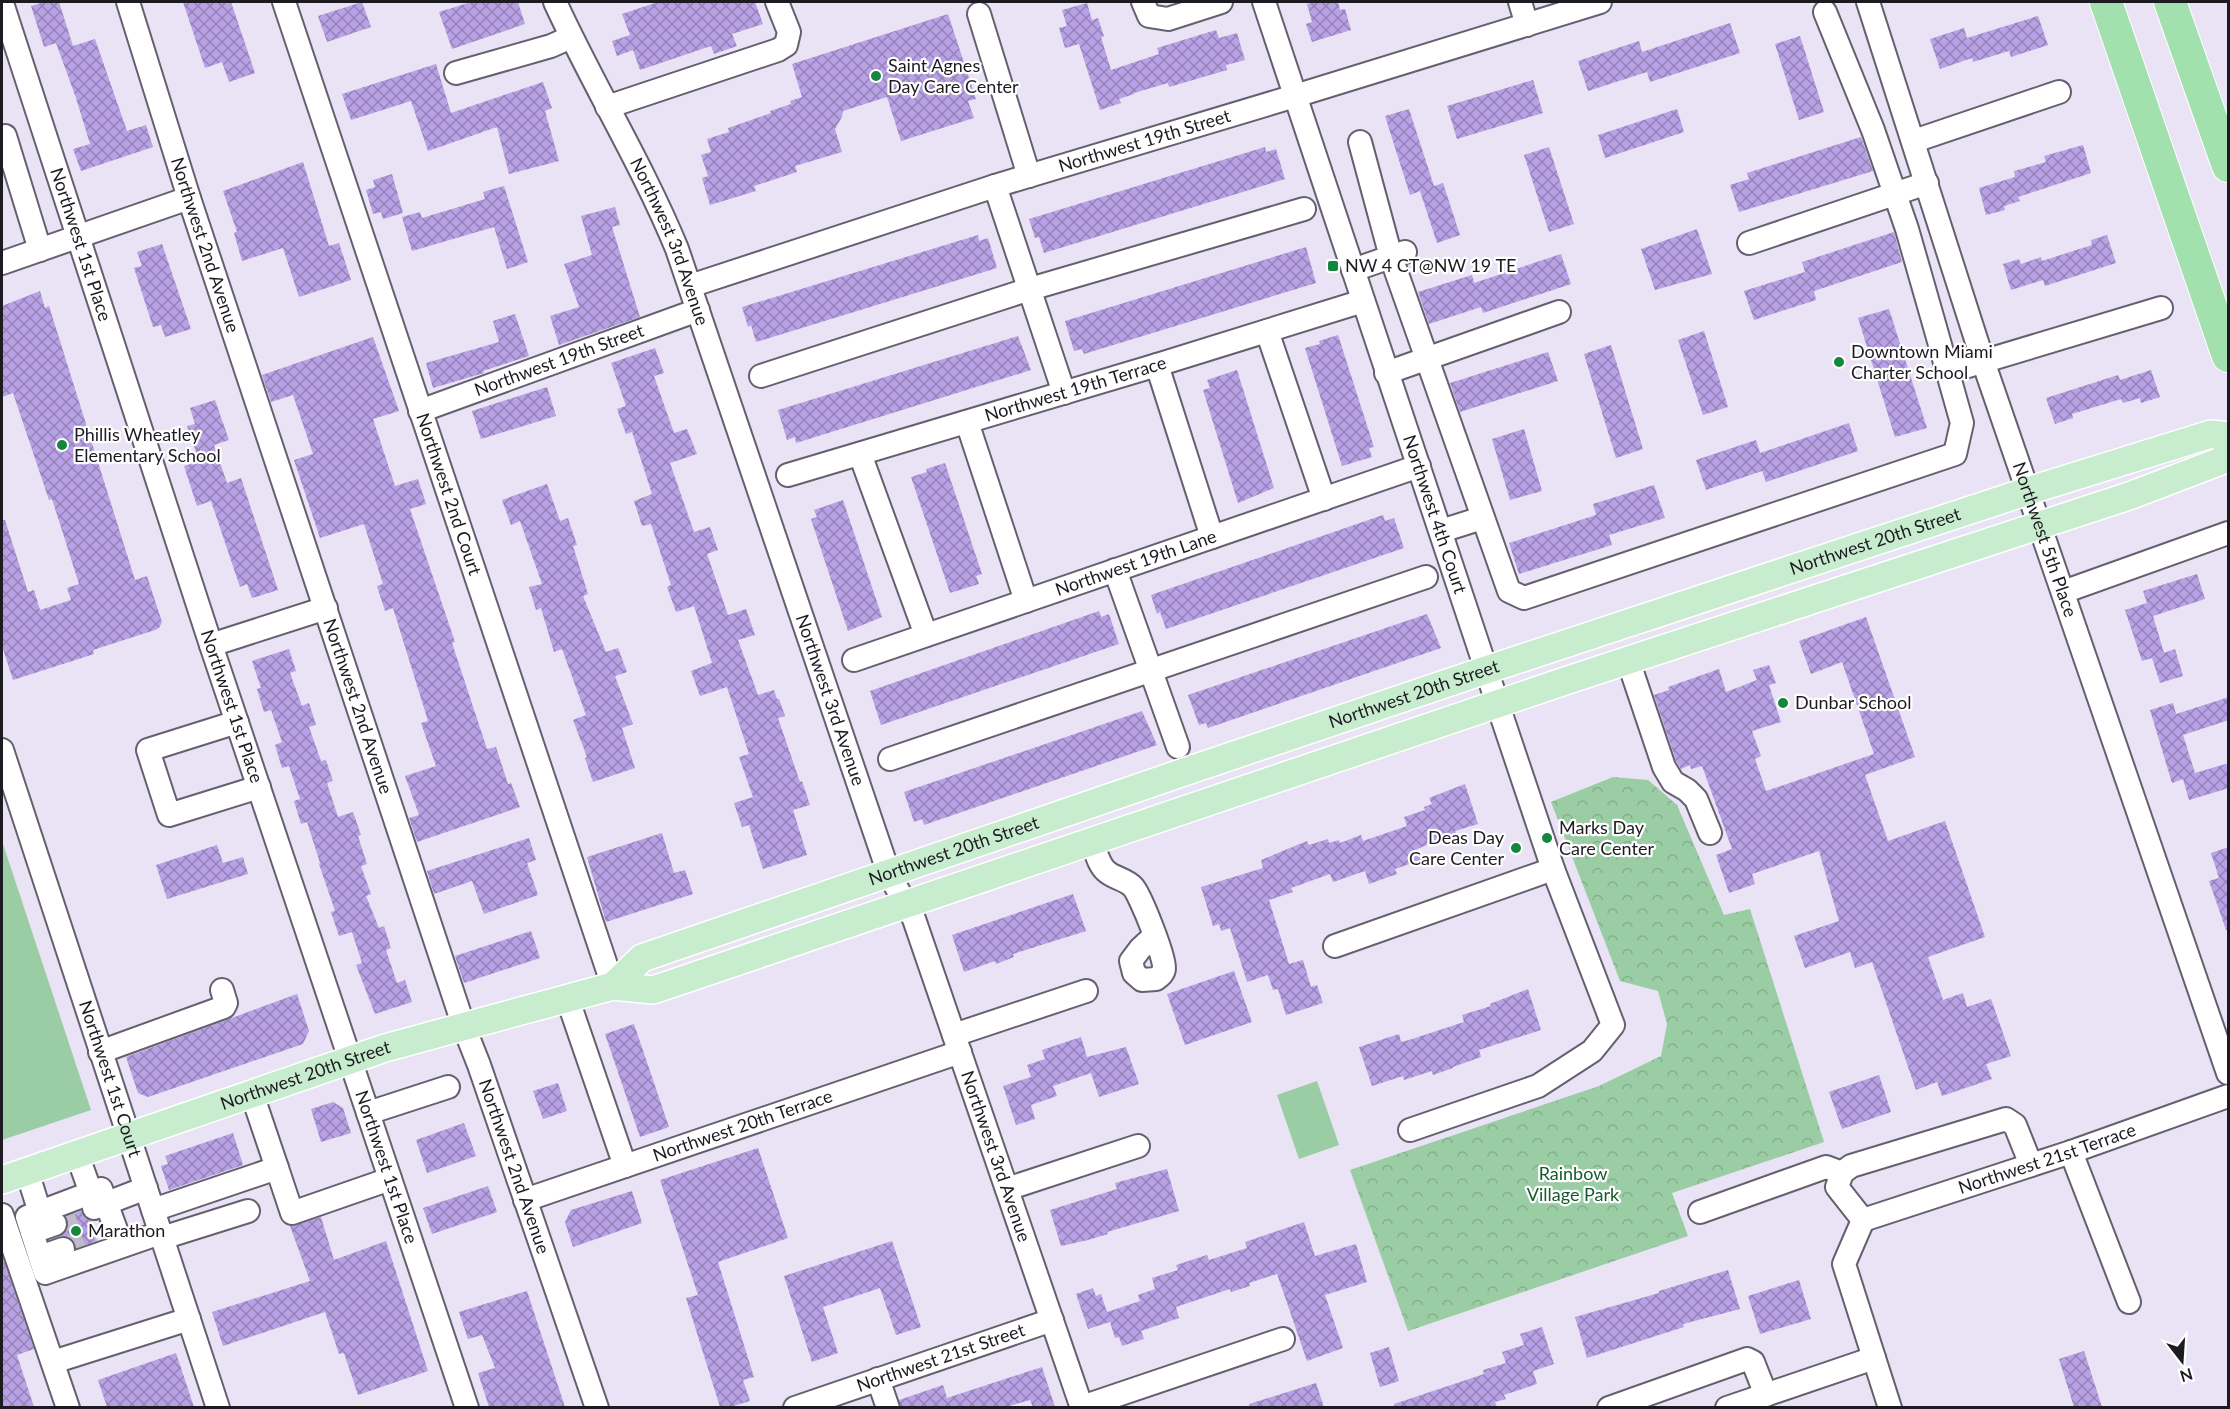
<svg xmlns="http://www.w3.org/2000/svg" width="2230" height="1409" font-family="Lato,sans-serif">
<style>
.grass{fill:#9acda3}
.forest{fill:url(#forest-crowns)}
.building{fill:url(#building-cross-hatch)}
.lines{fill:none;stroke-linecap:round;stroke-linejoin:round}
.minor-tunnel{stroke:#c0bbcb;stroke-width:22;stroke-dasharray:22 11;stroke-linecap:butt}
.minor-casing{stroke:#65606f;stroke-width:26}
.major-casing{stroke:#fff;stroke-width:30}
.highway-casing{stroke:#fff;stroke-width:34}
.minor{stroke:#fff;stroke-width:22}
.major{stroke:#c7ecce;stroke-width:27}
.highway{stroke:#a2e0ae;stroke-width:32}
.poi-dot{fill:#15863e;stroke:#fff;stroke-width:2}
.labels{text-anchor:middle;stroke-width:4.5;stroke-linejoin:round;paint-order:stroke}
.poi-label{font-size:18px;fill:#1d1b22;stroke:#fff;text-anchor:start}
.street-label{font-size:18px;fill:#1d1b22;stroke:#fff}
.park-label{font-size:18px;fill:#155a2b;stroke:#fff}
</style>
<defs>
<pattern id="forest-crowns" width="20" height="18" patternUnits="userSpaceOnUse" patternTransform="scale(1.5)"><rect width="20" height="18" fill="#9acda3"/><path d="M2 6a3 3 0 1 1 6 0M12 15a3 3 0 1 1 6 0" fill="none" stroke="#84af8c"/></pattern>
<pattern id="building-cross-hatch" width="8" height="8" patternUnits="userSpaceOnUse" patternTransform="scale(1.5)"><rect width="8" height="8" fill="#b8a1e4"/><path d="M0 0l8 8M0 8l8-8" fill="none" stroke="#9582b8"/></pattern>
</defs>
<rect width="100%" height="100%" fill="#e9e3f5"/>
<g class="grass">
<polygon points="2,841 91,1110 2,1140"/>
<polygon points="1317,1081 1339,1145 1299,1159 1277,1095"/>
</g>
<polygon class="forest" points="1613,777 1648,780 1677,805 1724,915 1750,909 1824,1142 1672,1193 1688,1236 1408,1331 1350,1170 1599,1086 1661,1056 1667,1024 1658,991 1620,981 1551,802"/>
<g class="building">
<polygon points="44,2 59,2 73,46 95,39 127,131 146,125 153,147 81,171 73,149 90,144 76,98 56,43 44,47 31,6"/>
<polygon points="183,2 231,2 255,73 229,82 222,62 205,68"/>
<polygon points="362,2 371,27 327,42 318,16"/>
<polygon points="471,2 518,2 525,24 452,49 439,12"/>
<polygon points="658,2 755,2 763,24 732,34 737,46 714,54 711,46 640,70 633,50 617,56 612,41 630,35 622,14"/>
<polygon points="1316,2 1338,2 1340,10 1345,9 1351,30 1312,42 1306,24 1312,22 1307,4"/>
<polygon points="1087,3 1092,20 1098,18 1104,36 1101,37 1111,70 1159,54 1157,48 1216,30 1219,38 1237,33 1245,60 1226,65 1227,70 1169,87 1168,83 1134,93 1134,94 1119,99 1121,103 1100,110 1079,44 1065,48 1059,28 1067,26 1062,10"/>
<polygon points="948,14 976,99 968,101 974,118 901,141 887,97 843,111 842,117 835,129 842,152 795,166 797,172 754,186 756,191 710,205 702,178 708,176 701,155 711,152 707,139 729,132 728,128 771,113 770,111 791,104 790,101 802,97 792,64"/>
<polygon points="2038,16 2048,45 2011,57 2009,51 1973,62 1972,58 1940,69 1930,39 1964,28 1967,38"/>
<polygon points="1730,23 1740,53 1650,82 1647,72 1588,91 1578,61 1639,41 1642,52"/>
<polygon points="1800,36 1824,112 1799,120 1775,44"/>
<polygon points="436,64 451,113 543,82 552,108 545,111 559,161 509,174 497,127 428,151 411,101 351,120 342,94"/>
<polygon points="1533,80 1543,113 1457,139 1447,106"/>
<polygon points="1409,109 1434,186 1443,183 1460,235 1437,243 1420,191 1410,195 1385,116"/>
<polygon points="1677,109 1684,132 1605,158 1598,135"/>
<polygon points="1861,137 1873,171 1739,212 1730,185 1749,179 1747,173"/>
<polygon points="2083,145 2091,173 2018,197 2020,201 2004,206 2005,210 1986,215 1979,188 2015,177 2014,171 2046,162 2044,156"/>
<polygon points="1265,147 1266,152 1276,149 1285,179 1044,253 1039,237 1035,238 1029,219"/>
<polygon points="1549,147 1574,224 1549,232 1524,155"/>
<polygon points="303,162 329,246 339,243 351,280 299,297 283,248 242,261 234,233 237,232 223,191"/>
<polygon points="392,174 403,213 383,219 381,212 373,214 366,190 375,187 373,180"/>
<polygon points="504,186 528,262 507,269 494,227 412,251 402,217 420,212 422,218 485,199 483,192"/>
<polygon points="615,207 620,225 612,227 640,317 559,345 550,316 579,307 564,264 592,255 581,216"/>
<polygon points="1697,229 1712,274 1655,290 1641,249"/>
<polygon points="1894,232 1902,262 1814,291 1816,300 1754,320 1744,291 1805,272 1802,262"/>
<polygon points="978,235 979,241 988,238 997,268 756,342 751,325 748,327 742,307"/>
<polygon points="2107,235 2116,263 2045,286 2043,280 2011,290 2003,264 2019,259 2021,264 2041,257 2042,261 2092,245 2091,240"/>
<polygon points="162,244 191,329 165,337 161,325 153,327 134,268 142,266 137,252"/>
<polygon points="1306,247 1316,283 1084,354 1082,349 1074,351 1065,321"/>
<polygon points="1561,254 1571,284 1483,313 1481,307 1429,324 1418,292 1472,275 1474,283"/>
<polygon points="40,291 45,308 49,306 135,580 147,576 162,622 159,628 155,630 93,650 94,654 13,680 2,646 2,520 5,520 28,592 34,590 40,610 71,600 67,588 79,584 52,499 49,500 13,393 2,397 2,306"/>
<polygon points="1889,309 1927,428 1895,437 1858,318"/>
<polygon points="515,314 529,356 483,371 484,373 433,388 426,363 499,342 493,321"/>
<polygon points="1704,331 1728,407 1703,415 1678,340"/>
<polygon points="1338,335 1374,447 1369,448 1372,457 1342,466 1305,348 1320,344 1319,341"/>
<polygon points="1018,336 1031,370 796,443 795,437 787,440 778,410"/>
<polygon points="373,337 399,411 373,419 395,486 418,479 426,504 410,509 455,642 452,643 487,749 496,747 508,784 511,783 520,807 417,842 409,818 419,815 405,776 436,766 421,723 428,721 393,608 385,611 377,586 383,584 364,524 320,538 294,460 313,454 293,395 271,402 262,375"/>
<polygon points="1611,345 1643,449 1616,458 1584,354"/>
<polygon points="655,348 664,373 654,376 674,433 687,429 697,454 670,463 694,532 710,527 718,550 707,554 728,615 746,609 755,635 738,640 758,695 774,690 777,699 779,699 785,716 778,718 800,782 802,781 810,805 793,810 807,855 763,869 749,825 742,827 734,803 753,797 739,757 749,754 727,687 700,696 691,671 712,663 694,606 676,612 667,587 671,585 651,524 642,526 634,501 652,494 632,432 626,434 617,409 626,406 611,363"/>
<polygon points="1548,352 1558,381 1460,412 1450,383"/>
<polygon points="1237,370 1274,488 1238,503 1203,390 1210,388 1207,380"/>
<polygon points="2151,370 2160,397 2141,403 2140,398 2123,403 2121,399 2072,414 2073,418 2055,424 2046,398 2118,375 2120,380"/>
<polygon points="547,387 556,416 481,439 472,411"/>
<polygon points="215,400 229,440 214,445 227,483 241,478 278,590 252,598 247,584 240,587 211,501 197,506 184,466 199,461 187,426 195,424 190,408"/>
<polygon points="1849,423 1858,451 1766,482 1762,471 1706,490 1696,460 1756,440 1760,453"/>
<polygon points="1524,429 1542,491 1510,500 1492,439"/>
<polygon points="945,463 982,574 976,576 979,584 950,593 911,477 927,472 926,469"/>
<polygon points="547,484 560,521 568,518 577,545 573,546 588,594 583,596 606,652 618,648 627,672 615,676 633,724 622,728 635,768 593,782 585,758 587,757 573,720 586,715 562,649 554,652 541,608 536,610 529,587 542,584 520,521 511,525 502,500"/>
<polygon points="1654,485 1665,518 1609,535 1612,545 1519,574 1509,543 1596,515 1593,504"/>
<polygon points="843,500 882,617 848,631 811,519 817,517 814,510"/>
<polygon points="1383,515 1385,521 1394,518 1404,548 1166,629 1160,612 1157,614 1151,595"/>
<polygon points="2197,574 2205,599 2153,616 2164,653 2175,649 2183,676 2160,683 2152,658 2142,661 2125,610 2147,603 2143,591"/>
<polygon points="1099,611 1101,617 1109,614 1119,644 881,725 870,691"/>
<polygon points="1427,614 1441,648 1208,728 1206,723 1199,725 1188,695"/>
<polygon points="1866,617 1915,757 1865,775 1888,841 1945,821 1985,937 1928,957 1943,1000 1963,993 1967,1007 1991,999 2011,1056 1986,1064 1992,1079 1942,1096 1937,1082 1916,1090 1872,962 1855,968 1850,952 1805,968 1794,936 1839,921 1819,851 1752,874 1755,884 1729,893 1716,855 1732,849 1702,766 1691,769 1690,765 1681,769 1676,761 1654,695 1669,690 1668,687 1719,669 1726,692 1757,680 1753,670 1769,665 1776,683 1769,685 1781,722 1752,731 1761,756 1755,759 1766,791 1874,754 1842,662 1811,674 1799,641"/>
<polygon points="289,649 296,671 290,673 302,706 309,703 316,725 309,727 321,761 326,760 333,781 327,783 338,817 353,812 361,835 358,836 367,864 361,866 371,894 366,896 379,928 384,926 391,948 386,950 397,983 405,980 412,1002 375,1014 356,965 362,963 352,932 339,936 331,912 335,911 319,864 320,863 307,822 301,824 294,801 300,799 289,766 282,768 275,745 282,742 271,710 264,712 257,689 261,688 252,661"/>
<polygon points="2229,697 2229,720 2183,735 2195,773 2229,763 2229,788 2189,800 2183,779 2172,783 2150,710 2173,703 2176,714"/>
<polygon points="1142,711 1157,745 924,825 922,819 914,822 904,792"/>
<polygon points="1465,784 1478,824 1455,831 1456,833 1427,843 1427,845 1417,849 1421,860 1395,869 1397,874 1369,884 1365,871 1333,882 1330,874 1291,888 1293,892 1269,900 1289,964 1303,960 1311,987 1317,985 1323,1003 1286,1015 1278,989 1273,990 1268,975 1247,982 1230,928 1221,931 1219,924 1213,926 1201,887 1263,868 1261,860 1307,841 1309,845 1328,839 1329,843 1339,840 1340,843 1361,835 1363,841 1407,826 1404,817 1425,810 1424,807 1432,804 1429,798"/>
<polygon points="662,833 674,873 685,870 693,894 606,922 587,857"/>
<polygon points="529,838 536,860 527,863 538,895 484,914 472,881 434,894 427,871"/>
<polygon points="217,845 223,863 243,857 248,874 167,899 156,865"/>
<polygon points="2229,847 2229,930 2226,930 2209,881 2219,878 2211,853"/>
<polygon points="1073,894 1086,931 1013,954 1014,957 996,964 995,961 964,972 952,935"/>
<polygon points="531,931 540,958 464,983 455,956"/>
<polygon points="1234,971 1252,1022 1185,1045 1167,994"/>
<polygon points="1528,989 1541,1030 1479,1050 1481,1057 1453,1067 1453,1068 1433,1075 1432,1071 1404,1080 1403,1076 1372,1086 1359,1047 1399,1034 1401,1042 1409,1040 1464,1022 1462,1015 1491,1006 1490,1004"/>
<polygon points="297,994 309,1031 303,1044 148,1097 138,1093 126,1057"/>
<polygon points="634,1024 669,1127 640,1137 605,1034"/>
<polygon points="1081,1037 1087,1057 1126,1047 1139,1084 1099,1097 1091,1073 1053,1086 1057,1096 1031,1105 1035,1119 1016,1125 1003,1086 1031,1077 1027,1065 1045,1059 1042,1050"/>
<polygon points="1879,1075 1891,1112 1842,1129 1829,1092"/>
<polygon points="558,1083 567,1111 543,1119 533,1091"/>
<polygon points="333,1102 343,1108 351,1133 321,1142 311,1109"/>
<polygon points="464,1123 476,1156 427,1173 416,1140"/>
<polygon points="233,1133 243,1165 169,1190 161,1166 168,1164 165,1156"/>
<polygon points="758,1148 788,1238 718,1262 754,1377 743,1380 750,1401 730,1407 720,1407 686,1298 698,1295 660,1180"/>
<polygon points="1167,1169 1179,1211 1107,1232 1108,1234 1088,1240 1061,1246 1050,1210 1117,1189 1115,1183"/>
<polygon points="488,1186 497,1212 432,1234 423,1208"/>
<polygon points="632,1191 642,1223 573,1247 565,1222 571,1210"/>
<polygon points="81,1211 85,1218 91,1221 97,1241 76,1248 71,1238 61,1236 68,1227 66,1217"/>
<polygon points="321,1217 334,1260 386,1241 428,1371 358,1395 344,1353 339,1354 325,1312 223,1346 212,1312 310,1281 290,1226"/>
<polygon points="1304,1222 1315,1256 1356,1244 1367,1282 1325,1295 1343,1348 1307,1361 1277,1274 1249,1283 1250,1286 1231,1292 1230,1289 1176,1307 1179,1318 1141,1331 1144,1339 1122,1346 1119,1337 1115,1338 1110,1322 1088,1329 1076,1294 1093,1288 1096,1296 1101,1294 1107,1312 1140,1301 1138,1295 1155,1289 1152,1278 1178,1270 1176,1265 1207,1255 1209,1260 1247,1248 1245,1242"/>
<polygon points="892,1241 921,1327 896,1335 880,1288 823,1307 838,1353 812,1362 784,1276"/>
<polygon points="2,1255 34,1349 17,1355 34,1407 2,1407"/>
<polygon points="1728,1270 1740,1309 1683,1324 1684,1327 1587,1358 1575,1317 1659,1293 1659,1291"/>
<polygon points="1799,1280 1811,1319 1760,1334 1748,1296"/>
<polygon points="527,1291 565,1407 489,1407 478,1373 495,1368 482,1335 468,1339 459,1312"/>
<polygon points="1542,1327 1554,1364 1533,1371 1537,1384 1504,1395 1506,1399 1495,1402 1497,1407 1394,1407 1394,1404 1484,1374 1483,1370 1506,1363 1502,1352 1524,1345 1520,1334"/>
<polygon points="1389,1347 1399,1381 1380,1387 1370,1353"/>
<polygon points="2084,1351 2102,1407 2074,1407 2059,1359"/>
<polygon points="176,1353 194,1407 107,1407 98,1380"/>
<polygon points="1042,1367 1055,1407 1033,1407 1030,1400 1006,1407 901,1407 899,1400 943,1385 947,1398"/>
<polygon points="1316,1383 1324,1407 1250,1407 1249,1404"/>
</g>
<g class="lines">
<g class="minor-tunnel">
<polyline points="55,1224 87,1211"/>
<polyline points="63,1249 96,1238"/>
</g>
<g class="minor-casing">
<g id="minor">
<path id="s1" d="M128 2 189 198 464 1027 479 1065 597 1408"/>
<path id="s2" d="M284 2 613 986"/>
<path id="s3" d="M555 2C593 85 642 164 677 249L889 874 914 919 1082 1408"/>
<polyline points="1143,2 1149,16 1168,19 1221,2"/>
<path id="s4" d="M1264 2 1504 723 1553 869 1613 1025 1592 1051 1538 1086 1410 1130"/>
<polyline points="1520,2 1527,25"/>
<path id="s5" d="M1868 2 1983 361 2228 1073"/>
<path id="s6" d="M2 3 211 645 467 1408"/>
<polyline points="979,14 1029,176"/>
<polyline points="456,73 551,46 571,37"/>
<polyline points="607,107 778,50 786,45 789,32 777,2"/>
<polyline points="2,137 5,136 40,250"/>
<polyline points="1914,141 2059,92"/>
<polyline points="1360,142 1391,257 1509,591 1524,598 1955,454 1962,423 1933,320 1907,229 1873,130 1825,12"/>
<polyline points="995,186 1064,393"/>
<polyline points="1749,243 1927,183"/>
<polyline points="2,263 189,198"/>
<polyline points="1353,270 1405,252"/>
<path id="s7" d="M690 286 995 186 1295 96 1600 2"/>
<polyline points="1267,331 1324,499"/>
<polyline points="1157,365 1212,537"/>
<polyline points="1948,372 2161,308"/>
<polyline points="1386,373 1559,312"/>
<polyline points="761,376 1030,289 1304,209"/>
<path id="s8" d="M420 411 698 310"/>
<polyline points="967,422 1026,601"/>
<polyline points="860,454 926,635"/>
<path id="s9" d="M788 475 1157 365 1363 301"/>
<polyline points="1441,531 1482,518"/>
<polyline points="1115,570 1178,747"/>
<polyline points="2063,592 2228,533"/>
<polyline points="211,645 326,608"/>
<path id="s10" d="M854 660 1419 466"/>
<polyline points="1628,660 1664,767 1673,782 1687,790 1696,799 1710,833"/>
<polyline points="237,722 148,750 169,815 259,787"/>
<path id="s11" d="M2 750 218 1408"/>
<polyline points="890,759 1426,577"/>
<path d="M1092 842C1096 851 1098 864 1106 871 1113 878 1126 879 1133 887 1140 894 1166 960 1164 968 1164 973 1160 976 1156 979L1142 980 1134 973 1131 961 1140 949 1154 936"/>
<polyline points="1335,946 1553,869"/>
<polyline points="568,1000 625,1166"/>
<polyline points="954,1035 1086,991"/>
<polyline points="100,1052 224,1007 226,1003 222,990"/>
<polyline points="252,1094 277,1168"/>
<polyline points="368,1113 448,1087"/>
<polyline points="2071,1152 2129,1302"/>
<polyline points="77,1154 91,1193"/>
<polyline points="27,1171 40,1213"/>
<polyline points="1007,1189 1138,1146"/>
<path id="s12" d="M525 1200 960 1052"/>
<polyline points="94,1208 146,1188"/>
<polyline points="153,1210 277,1168 292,1213 390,1179"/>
<polyline points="1700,1212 1826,1167 1842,1173"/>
<polyline points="2,1215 68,1408"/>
<path id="s13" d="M1863 1220 2071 1152 2228 1096"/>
<polyline points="1863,1220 1837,1187 1842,1173 1851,1166 2006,1119 2015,1125 2031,1165"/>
<polyline points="1863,1220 1844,1264 1890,1408"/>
<polyline points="32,1232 55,1224"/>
<polyline points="162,1238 248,1211"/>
<polyline points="122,1246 101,1189 27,1217 45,1273 160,1233"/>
<polyline points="40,1257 63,1249"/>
<polyline points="53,1362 189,1319"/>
<polyline points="878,1379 888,1408"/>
<polyline points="1082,1407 1283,1339"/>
<path id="s14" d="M795 1408 1052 1320"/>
<polyline points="1609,1408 1747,1359 1753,1362 1766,1395"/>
<polyline points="1727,1408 1874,1358"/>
</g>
</g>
<g class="major-casing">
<g id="major">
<path id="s15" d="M613 986 642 958 1187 771 1486 670 2028 491 2211 434 2228 436"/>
<path id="s16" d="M2 1180 385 1048 613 986 653 990 1565 681 2129 496 2221 461 2228 453"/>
</g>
</g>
<g class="highway-casing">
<g id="highway">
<polyline points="2106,2 2228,356"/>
<polyline points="2170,2 2228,166"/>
</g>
</g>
<use href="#minor" class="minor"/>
<use href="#major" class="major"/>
<use href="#highway" class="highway"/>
</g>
<g class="poi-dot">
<circle cx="876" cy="76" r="6"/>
<rect x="1327" y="260" width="12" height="12" rx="3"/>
<circle cx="1839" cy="362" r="6"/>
<circle cx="62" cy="445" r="6"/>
<circle cx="1783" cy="703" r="6"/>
<circle cx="1547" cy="838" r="6"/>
<circle cx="1516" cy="848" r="6"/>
<circle cx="76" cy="1231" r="6"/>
</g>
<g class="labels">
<g class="poi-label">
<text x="888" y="72">Saint Agnes<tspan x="888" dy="21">Day Care Center</tspan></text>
<text x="1345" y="272">NW 4 CT@NW 19 TE</text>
<text x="1851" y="358">Downtown Miami<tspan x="1851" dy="21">Charter School</tspan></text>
<text x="74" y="441">Phillis Wheatley<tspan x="74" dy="21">Elementary School</tspan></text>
<text x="1795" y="709">Dunbar School</text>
<text x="1559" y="834">Marks Day<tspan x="1559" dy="21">Care Center</tspan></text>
<text x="1504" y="844" text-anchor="end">Deas Day<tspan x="1504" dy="21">Care Center</tspan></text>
<text x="88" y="1237">Marathon</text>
</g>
<g class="street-label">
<text dy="6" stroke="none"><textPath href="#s7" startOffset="477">Northwest 19th Street</textPath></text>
<text dy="6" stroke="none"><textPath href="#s3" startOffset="266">Northwest 3rd Avenue</textPath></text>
<text dy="6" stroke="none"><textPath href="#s6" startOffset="254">Northwest 1st Place</textPath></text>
<text dy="6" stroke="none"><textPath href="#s1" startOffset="255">Northwest 2nd Avenue</textPath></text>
<text dy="6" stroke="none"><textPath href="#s8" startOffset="148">Northwest 19th Street</textPath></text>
<text dy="6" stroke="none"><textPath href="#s9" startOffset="300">Northwest 19th Terrace</textPath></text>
<text dy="6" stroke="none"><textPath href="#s2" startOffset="519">Northwest 2nd Court</textPath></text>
<text dy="6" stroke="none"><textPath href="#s4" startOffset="540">Northwest 4th Court</textPath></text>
<text dy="6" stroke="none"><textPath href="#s5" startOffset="566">Northwest 5th Place</textPath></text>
<text dy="6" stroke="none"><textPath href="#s15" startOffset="1342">Northwest 20th Street</textPath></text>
<text dy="6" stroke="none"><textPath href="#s10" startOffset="298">Northwest 19th Lane</textPath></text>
<text dy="6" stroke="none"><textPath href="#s15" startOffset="856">Northwest 20th Street</textPath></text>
<text dy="6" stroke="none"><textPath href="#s3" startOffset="752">Northwest 3rd Avenue</textPath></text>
<text dy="6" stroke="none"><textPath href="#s6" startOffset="740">Northwest 1st Place</textPath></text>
<text dy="6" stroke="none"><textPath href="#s1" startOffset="741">Northwest 2nd Avenue</textPath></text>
<text dy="6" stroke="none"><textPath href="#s15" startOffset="370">Northwest 20th Street</textPath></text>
<text dy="6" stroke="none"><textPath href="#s16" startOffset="321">Northwest 20th Street</textPath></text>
<text dy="6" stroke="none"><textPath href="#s11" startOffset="346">Northwest 1st Court</textPath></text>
<text dy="6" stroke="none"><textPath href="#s12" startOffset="230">Northwest 20th Terrace</textPath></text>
<text dy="6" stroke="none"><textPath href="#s3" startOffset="1238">Northwest 3rd Avenue</textPath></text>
<text dy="6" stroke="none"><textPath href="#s13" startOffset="194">Northwest 21st Terrace</textPath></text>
<text dy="6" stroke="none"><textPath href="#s1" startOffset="1227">Northwest 2nd Avenue</textPath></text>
<text dy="6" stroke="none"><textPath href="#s6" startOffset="1226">Northwest 1st Place</textPath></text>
<text dy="6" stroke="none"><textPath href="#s14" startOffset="154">Northwest 21st Street</textPath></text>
</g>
<g class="park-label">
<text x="1573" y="1180">Rainbow<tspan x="1573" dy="21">Village Park</tspan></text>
</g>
</g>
<rect width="2230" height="1409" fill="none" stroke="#1d1b22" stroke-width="6"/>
<g transform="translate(2182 1361) rotate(163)" stroke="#ffffff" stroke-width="4.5" paint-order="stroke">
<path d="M0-4.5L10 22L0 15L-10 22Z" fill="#1d1b22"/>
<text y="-9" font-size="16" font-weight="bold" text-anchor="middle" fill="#1d1b22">N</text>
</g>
</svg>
